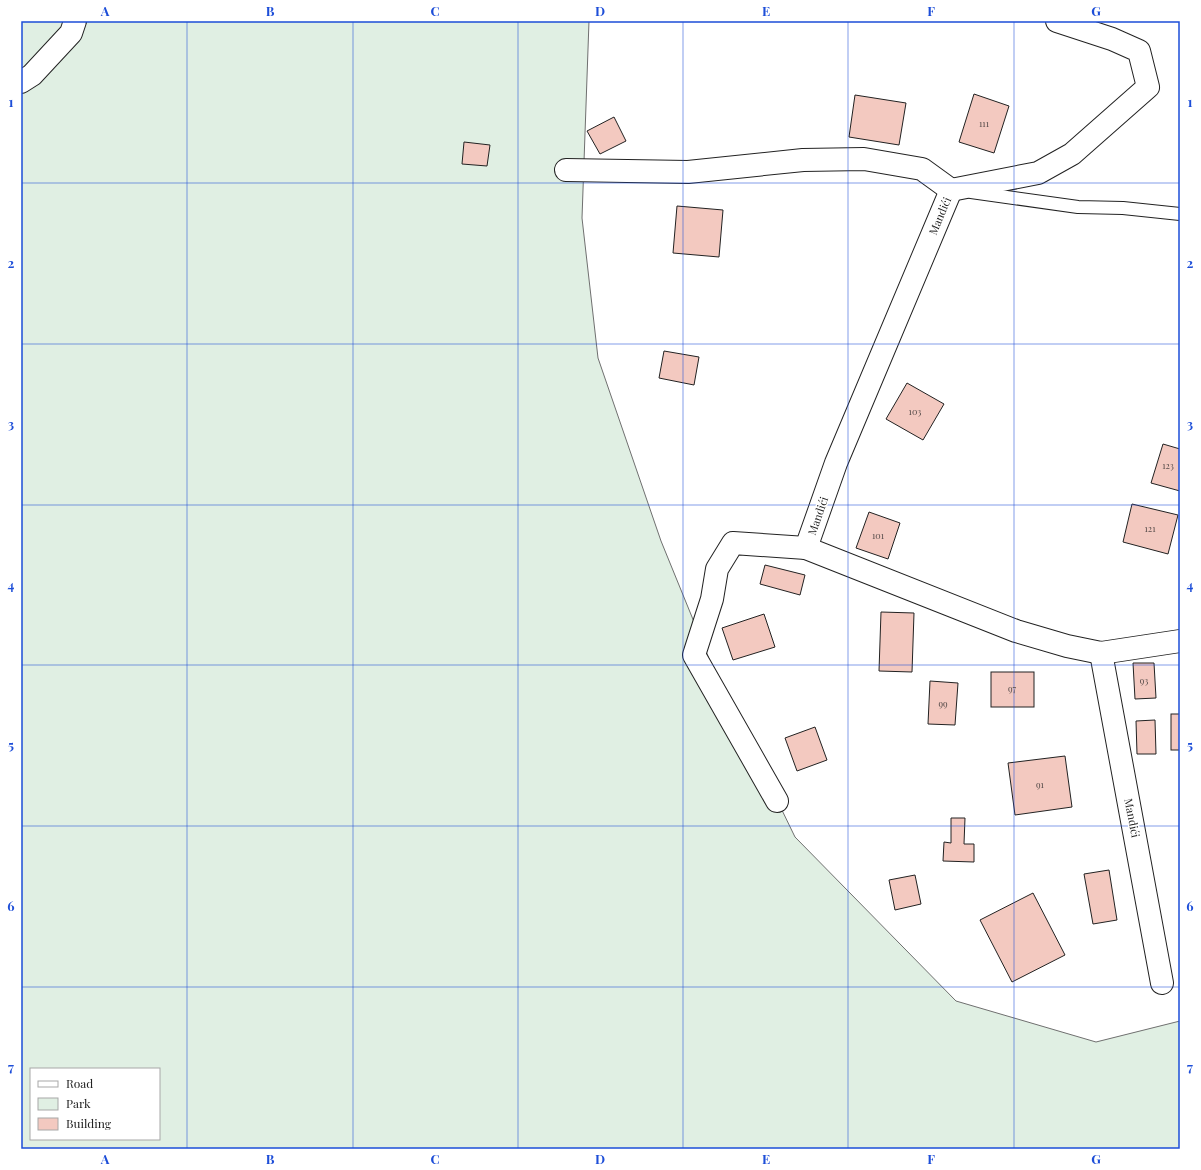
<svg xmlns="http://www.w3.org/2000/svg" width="1201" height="1170" font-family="'Playfair Display',serif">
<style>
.green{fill:#e0efe3;stroke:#6f6f6f;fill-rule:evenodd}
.building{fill:#f3c9c0;stroke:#222}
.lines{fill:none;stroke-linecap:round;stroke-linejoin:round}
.service-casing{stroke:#222;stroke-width:14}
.minor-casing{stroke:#222;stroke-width:24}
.service{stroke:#fff;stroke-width:12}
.minor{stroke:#fff;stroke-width:22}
.grid{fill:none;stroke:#1d4ed8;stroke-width:1;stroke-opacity:0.55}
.labels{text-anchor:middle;stroke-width:3;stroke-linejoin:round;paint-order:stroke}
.number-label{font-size:9px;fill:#564c4a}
.street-label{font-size:11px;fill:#222;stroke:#fff}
.neatline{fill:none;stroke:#1d4ed8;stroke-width:1.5}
.grid-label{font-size:13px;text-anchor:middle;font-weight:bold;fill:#1d4ed8}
</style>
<rect width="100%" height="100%" fill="#fff"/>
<path class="green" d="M21 21H589L582 218 598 358 661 541 712 666 795 837 956 1001 1096 1042 1180 1021V1149H21ZM31 1069H159V1139H31Z"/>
<g class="building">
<polygon points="974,94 1009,106 994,153 959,142"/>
<polygon points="855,95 906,103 899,145 849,137"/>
<polygon points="614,117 626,141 600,154 587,131"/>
<polygon points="464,142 490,145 487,166 462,164"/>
<polygon points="677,206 723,210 719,257 673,253"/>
<polygon points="664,351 699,357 694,385 659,378"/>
<polygon points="907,383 944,404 923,440 886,419"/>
<polygon points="1163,444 1180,449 1180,491 1151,483"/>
<polygon points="1132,504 1178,515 1168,554 1123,542"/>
<polygon points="869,512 900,523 888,559 856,548"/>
<polygon points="765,565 805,575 800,595 760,584"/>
<polygon points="881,612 914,613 912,672 879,671"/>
<polygon points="764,614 775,647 733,660 722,628"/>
<polygon points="1133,663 1154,663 1156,698 1135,699"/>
<rect x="991" y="672" width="43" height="35"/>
<polygon points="930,681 958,683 955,725 928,724"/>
<rect x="1171" y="714" width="9" height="36"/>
<polygon points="1155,720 1156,754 1137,754 1136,721"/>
<polygon points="815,727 827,760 797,771 785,738"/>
<polygon points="1065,756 1072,807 1015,815 1008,763"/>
<polygon points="951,818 965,818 964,844 974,844 974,862 943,861 944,842 951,843"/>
<polygon points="1109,870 1117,920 1093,924 1084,874"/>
<polygon points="915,875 921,904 895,910 889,880"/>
<polygon points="1033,893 1065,955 1012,982 980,920"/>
</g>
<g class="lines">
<g class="service-casing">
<polyline id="service" points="971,192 1078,207 1123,208 1180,214"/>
</g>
<g class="minor-casing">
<g id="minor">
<polyline points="21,82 32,75 71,33 75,21"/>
<polyline points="566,170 688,172 803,160 864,159 922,169 951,190"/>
<polyline points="951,190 836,463 806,548 1016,631 1067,646 1101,653 1180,641"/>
<polyline points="951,190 1038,173 1072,154 1148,87 1139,51 1112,39 1057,21"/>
<polyline points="1101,653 1162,983"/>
<polyline points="777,801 694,655 712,599 717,569 733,543 806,548"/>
</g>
</g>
<use href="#service" class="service"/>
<use href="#minor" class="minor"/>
</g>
<path class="grid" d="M187 21V1149M353 21V1149M518 21V1149M683 21V1149M848 21V1149M1014 21V1149M21 183H1180M21 344H1180M21 505H1180M21 665H1180M21 826H1180M21 987H1180"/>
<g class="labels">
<g class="number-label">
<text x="984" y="127">111</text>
<text x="915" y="415">103</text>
<text x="1168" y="469">123</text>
<text x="1150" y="532">121</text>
<text x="878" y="539">101</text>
<text x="1144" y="684">93</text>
<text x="1012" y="692">97</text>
<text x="943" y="707">99</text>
<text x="1040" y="788">91</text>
</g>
<g class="street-label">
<text transform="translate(940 216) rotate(-67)" y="4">Mandići</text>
<text transform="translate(818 516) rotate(-71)" y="4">Mandići</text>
<text transform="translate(1132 818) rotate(79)" y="4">Mandići</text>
</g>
</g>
<rect width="1201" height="1170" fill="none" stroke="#ffffff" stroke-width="44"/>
<rect x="30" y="1068" width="130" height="72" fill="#ffffff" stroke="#a7a7a7"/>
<rect x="38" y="1081" width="20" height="6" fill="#ffffff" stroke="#a7a7a7"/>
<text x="66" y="1088" font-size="12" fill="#222222">Road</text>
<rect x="38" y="1098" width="20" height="12" fill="#e0efe3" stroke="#a7a7a7"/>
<text x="66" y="1108" font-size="12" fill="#222222">Park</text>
<rect x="38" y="1118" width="20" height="12" fill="#f3c9c0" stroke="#a7a7a7"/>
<text x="66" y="1128" font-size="12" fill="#222222">Building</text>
<rect x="22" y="22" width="1157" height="1126" class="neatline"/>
<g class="grid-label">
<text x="105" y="16">A</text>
<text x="270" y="16">B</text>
<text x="435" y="16">C</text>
<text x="600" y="16">D</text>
<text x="766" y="16">E</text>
<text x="931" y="16">F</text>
<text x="1096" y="16">G</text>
<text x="11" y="107">1</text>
<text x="1190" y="107">1</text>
<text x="11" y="268">2</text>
<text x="1190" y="268">2</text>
<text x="11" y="429">3</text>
<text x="1190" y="429">3</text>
<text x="11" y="590">4</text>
<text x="1190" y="590">4</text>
<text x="11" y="750">5</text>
<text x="1190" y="750">5</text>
<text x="11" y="911">6</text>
<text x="1190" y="911">6</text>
<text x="11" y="1072">7</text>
<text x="1190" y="1072">7</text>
<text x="105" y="1164">A</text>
<text x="270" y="1164">B</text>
<text x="435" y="1164">C</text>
<text x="600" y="1164">D</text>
<text x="766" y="1164">E</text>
<text x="931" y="1164">F</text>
<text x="1096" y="1164">G</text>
</g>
</svg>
